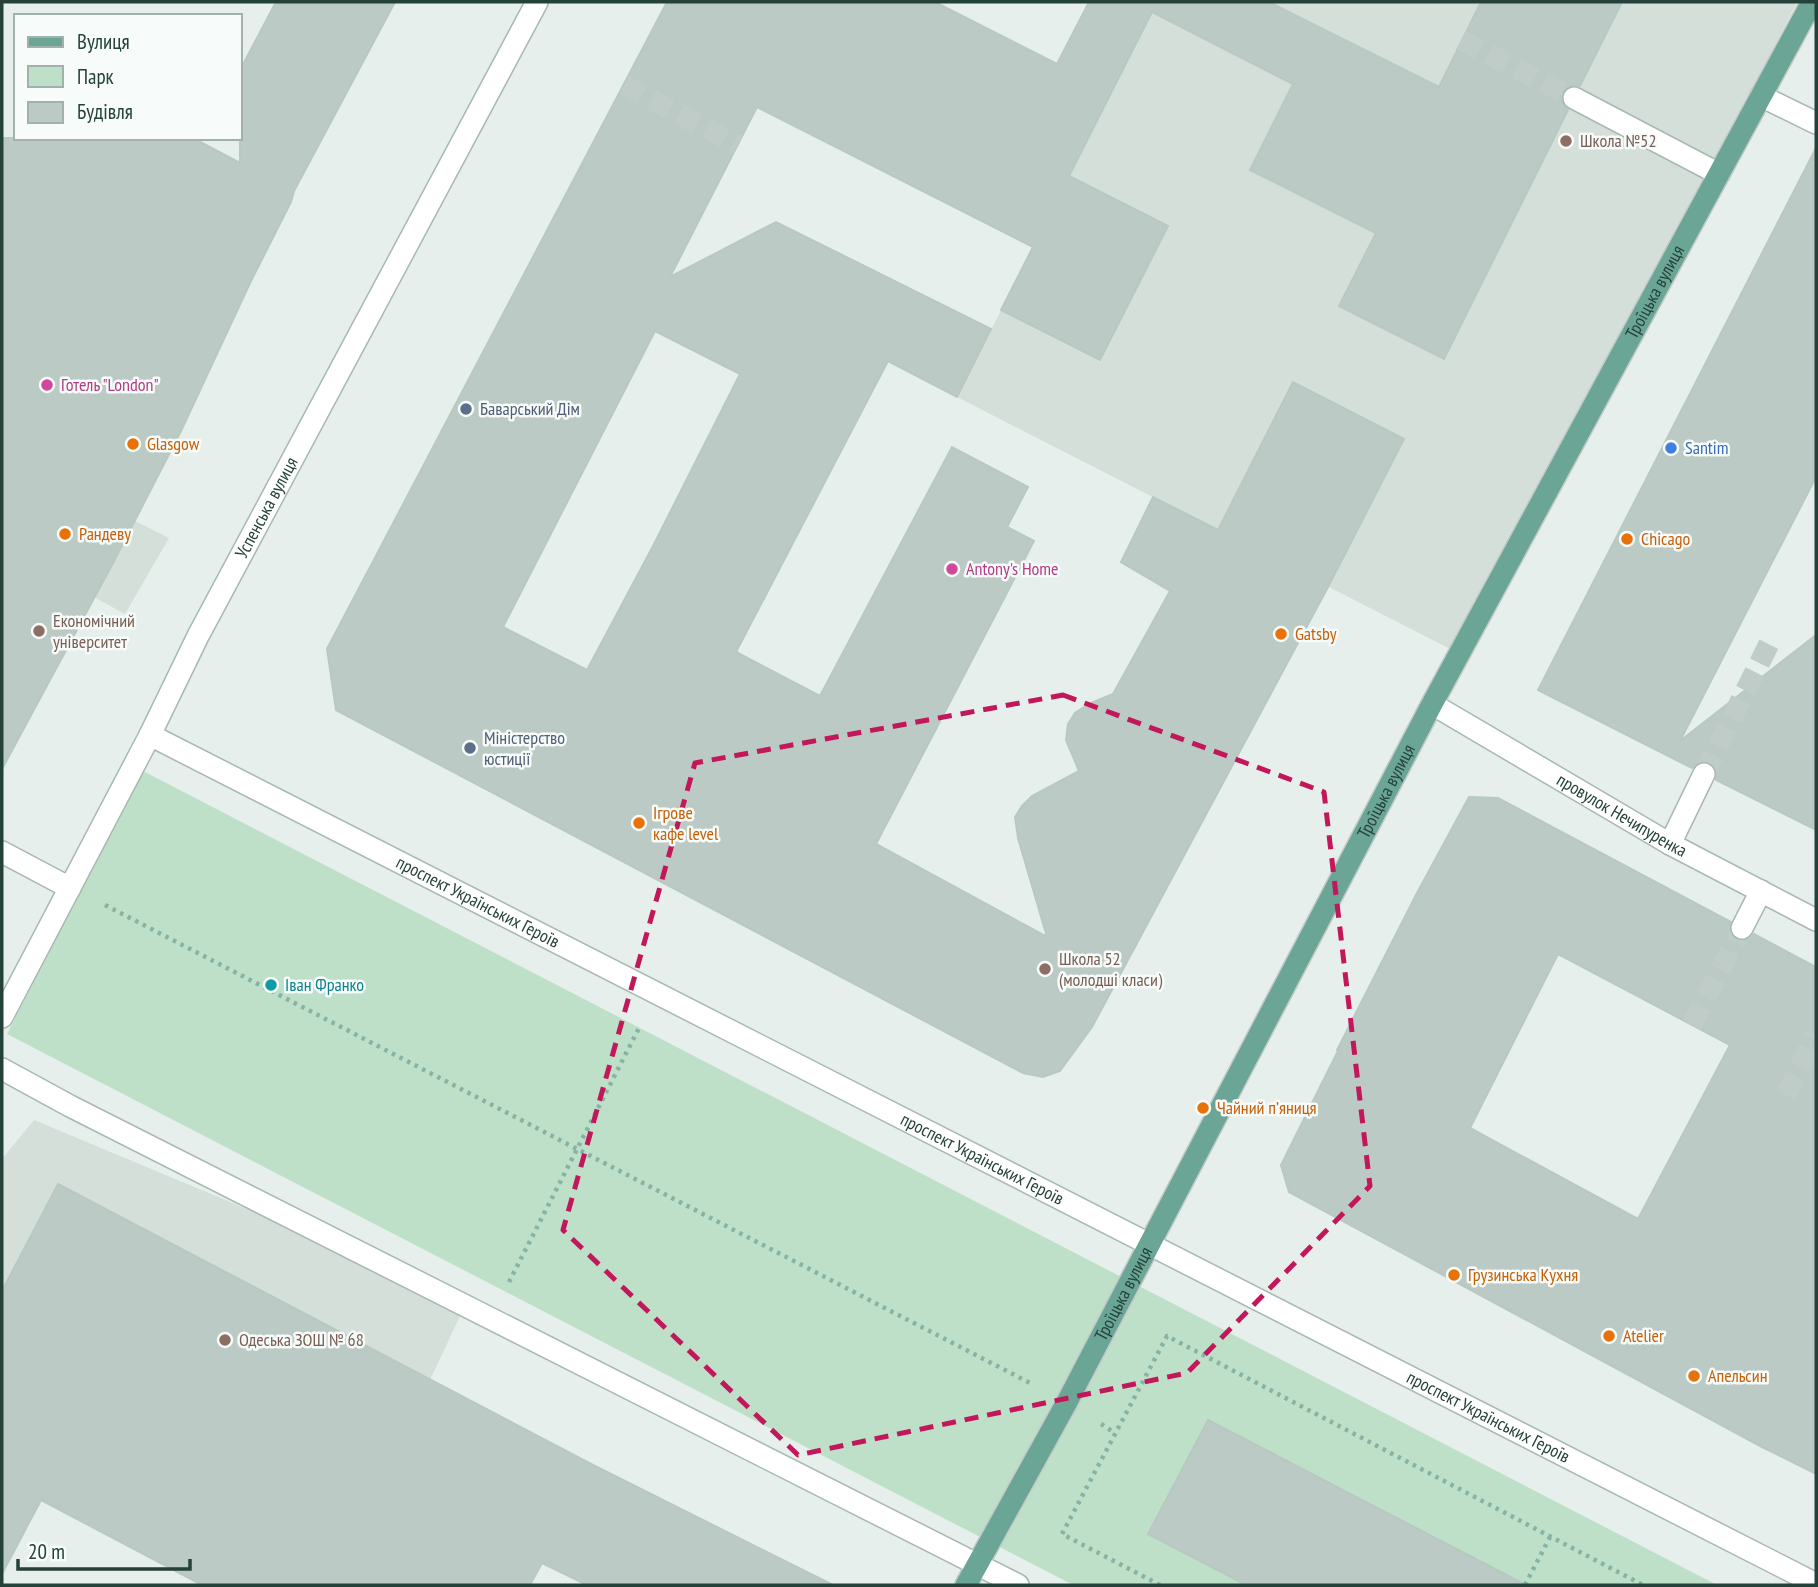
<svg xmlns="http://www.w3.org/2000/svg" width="1818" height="1587" font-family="'PT Sans Narrow',sans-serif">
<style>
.built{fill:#d4dfda}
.green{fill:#bfe0c8}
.building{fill:#bbcac4;stroke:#b8c9c2;stroke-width:2;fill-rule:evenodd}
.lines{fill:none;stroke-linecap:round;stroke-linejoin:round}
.minor-tunnel{stroke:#bfccc8;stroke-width:21;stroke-dasharray:21 10;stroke-linecap:butt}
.minor-casing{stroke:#a8b8b2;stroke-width:24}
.major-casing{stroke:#c2cac8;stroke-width:24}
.path{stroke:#86b3a5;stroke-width:4.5;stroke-dasharray:3.5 5;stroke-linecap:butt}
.minor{stroke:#fff;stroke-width:21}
.major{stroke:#6aa596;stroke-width:21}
.marked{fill:none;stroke:#c2185b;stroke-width:5;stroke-dasharray:14 9;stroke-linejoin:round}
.education-dot{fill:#8d6e63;stroke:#f7fbf9;stroke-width:2.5}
.hotel-dot{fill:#d1479c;stroke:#f7fbf9;stroke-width:2.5}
.service-dot{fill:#5c6f8a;stroke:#f7fbf9;stroke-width:2.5}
.food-dot{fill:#e8710a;stroke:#f7fbf9;stroke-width:2.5}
.shop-dot{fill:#3f7fe0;stroke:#f7fbf9;stroke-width:2.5}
.culture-dot{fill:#0f9aa8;stroke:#f7fbf9;stroke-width:2.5}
.labels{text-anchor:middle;stroke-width:5;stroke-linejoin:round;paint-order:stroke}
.education-label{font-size:18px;fill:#785e54;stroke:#f7fbf9;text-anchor:start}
.street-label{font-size:18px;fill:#24423a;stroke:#f7fbf9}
.hotel-label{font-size:18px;fill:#b23c85;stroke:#f7fbf9;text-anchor:start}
.service-label{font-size:18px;fill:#4e5e75;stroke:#f7fbf9;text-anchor:start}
.food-label{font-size:18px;fill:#c56008;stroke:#f7fbf9;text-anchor:start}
.shop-label{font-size:18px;fill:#366cbe;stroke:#f7fbf9;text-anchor:start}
.culture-label{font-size:18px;fill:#0d838f;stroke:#f7fbf9;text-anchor:start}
</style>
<rect width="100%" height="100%" fill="#e6efeb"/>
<g class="built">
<polygon points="1158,2 1797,2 1464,656 957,397"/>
<polygon points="2,454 169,538 125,614 2,547"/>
<polygon points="34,1120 467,1301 430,1380 321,1585 202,1585 2,1479 2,1159"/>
</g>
<polygon class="green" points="143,771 1717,1585 1073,1585 7,1034"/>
<g class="building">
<polygon points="276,2 395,2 294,191 291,202 250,283 181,431 113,563 2,769 2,138 193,138 240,163 240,70"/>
<path d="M667 2H935L1057 64 1089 2H1269L1439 87 1481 2H1622L1580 86 1574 85 1568 87 1562 93 1561 99 1563 104 1568 110 1444 359 1339 306 1376 233 1250 170 1293 84 1152 12 1069 176 1168 226 1100 360 1001 310 1033 247 757 107 670 277 776 222 991 329 957 397 888 361 736 652 820 696 952 447 1028 487 1007 527 1034 541 876 844 1047 937 1018 838 1015 817 1022 806 1032 796 1079 771 1066 740 1068 724 1075 713 1089 704 1113 694 1170 591 1121 562 1153 497 1218 530 1293 382 1404 439 1328 587 1092 1027 1060 1071 1043 1077 1023 1073 336 710 327 649ZM655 331 740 374 652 548 587 670 503 627Z"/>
<polygon points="1816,148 1816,477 1680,741 1816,635 1816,830 1716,780 1717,772 1714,766 1710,763 1702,761 1696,764 1692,768 1538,690"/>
<path d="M1469 797 1498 798 1731 922 1729 929 1731 934 1735 939 1743 941 1750 939 1754 934 1816 967V1474L1762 1447 1289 1192 1281 1165 1338 1051 1337 1050 1417 893ZM1558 954 1730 1045 1638 1219 1470 1128Z"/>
<polygon points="58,1184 593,1465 833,1585 587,1585 542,1563 530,1585 202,1585 41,1500 2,1574 2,1291"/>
<polygon points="1208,1420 1526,1585 1246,1585 1148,1534"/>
</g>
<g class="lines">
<g class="minor-tunnel">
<polyline points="1461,40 1574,98"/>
<polyline points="624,85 738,145"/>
<polyline points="1704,774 1771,640"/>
<polyline points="1692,1025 1742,928"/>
<polyline points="1786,1095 1816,1034"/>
</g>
<g class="minor-casing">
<g id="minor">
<polyline points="1761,96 1816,123"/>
<polyline points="1574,98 1719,174"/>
<path id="s1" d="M1432 704 1670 844 1816 920"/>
<path id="s2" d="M150 735 1816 1584"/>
<polyline points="1670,844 1704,774"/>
<polyline points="2,852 70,888"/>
<polyline points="1742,928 1761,891"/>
<path id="s3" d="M2 1017 150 735 198 636 537 2"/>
<polyline points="2,1069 70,1106 1018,1585"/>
</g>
</g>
<g class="major-casing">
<g id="major">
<path id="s4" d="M966 1585 1067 1402 1432 704 1812 2"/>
</g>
</g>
<g class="path">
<polyline points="105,905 1030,1383"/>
<polyline points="509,1282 639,1028"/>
<polyline points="1101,1424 1115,1433"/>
<polyline points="1160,1585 1062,1534 1167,1336 1643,1585"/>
<polyline points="1525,1585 1550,1537"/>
</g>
<use href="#minor" class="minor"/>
<use href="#major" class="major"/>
</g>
<path class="marked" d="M1063 695 1324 792 1370 1186 1187 1373 798 1455 563 1230 695 763Z"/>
<g class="education-dot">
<circle cx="1566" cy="141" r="7"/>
<circle cx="39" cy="631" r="7"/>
<circle cx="1045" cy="969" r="7"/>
<circle cx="225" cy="1340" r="7"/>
</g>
<g class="hotel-dot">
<circle cx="47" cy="385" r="7"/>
<circle cx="952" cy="569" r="7"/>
</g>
<g class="service-dot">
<circle cx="466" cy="409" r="7"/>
<circle cx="470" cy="748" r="7"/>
</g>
<g class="food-dot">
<circle cx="133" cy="444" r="7"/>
<circle cx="65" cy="534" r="7"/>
<circle cx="1627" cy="539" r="7"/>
<circle cx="1281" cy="634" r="7"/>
<circle cx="639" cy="823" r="7"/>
<circle cx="1203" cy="1108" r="7"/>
<circle cx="1454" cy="1275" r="7"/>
<circle cx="1609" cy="1336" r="7"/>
<circle cx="1694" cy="1376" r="7"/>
</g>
<circle class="shop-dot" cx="1671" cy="448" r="7"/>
<circle class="culture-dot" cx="271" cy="985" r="7"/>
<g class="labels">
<g class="education-label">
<text x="1580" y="147">Школа №52</text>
<text x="53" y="627">Економічний<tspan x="53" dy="21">університет</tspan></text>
<text x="1059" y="965">Школа 52<tspan x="1059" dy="21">(молодші класи)</tspan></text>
<text x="239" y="1346">Одеська ЗОШ № 68</text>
</g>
<g class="street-label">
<text dy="6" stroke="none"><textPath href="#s4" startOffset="1465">Троїцька вулиця</textPath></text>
<text dy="6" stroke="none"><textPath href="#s3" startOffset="574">Успенська вулиця</textPath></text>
<text dy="6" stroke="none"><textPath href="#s4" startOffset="898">Троїцька вулиця</textPath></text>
<text dy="6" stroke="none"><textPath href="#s1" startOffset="220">провулок Нечипуренка</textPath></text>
<text dy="6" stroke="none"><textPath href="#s2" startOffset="368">проспект Українських Героїв</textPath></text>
<text dy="6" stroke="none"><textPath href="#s2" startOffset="934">проспект Українських Героїв</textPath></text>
<text dy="6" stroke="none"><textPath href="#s4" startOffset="331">Троїцька вулиця</textPath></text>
<text dy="6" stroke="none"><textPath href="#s2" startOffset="1502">проспект Українських Героїв</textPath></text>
</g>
<g class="hotel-label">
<text x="61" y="391">Готель "London"</text>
<text x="966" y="575">Antony's Home</text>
</g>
<g class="service-label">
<text x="480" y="415">Баварський Дім</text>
<text x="484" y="744">Міністерство<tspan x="484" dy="21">юстиції</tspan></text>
</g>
<g class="food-label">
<text x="147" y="450">Glasgow</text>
<text x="79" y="540">Рандеву</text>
<text x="1641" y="545">Chicago</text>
<text x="1295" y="640">Gatsby</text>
<text x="653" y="819">Ігрове<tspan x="653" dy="21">кафе level</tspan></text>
<text x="1217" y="1114">Чайний пʼяниця</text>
<text x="1468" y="1281">Грузинська Кухня</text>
<text x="1623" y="1342">Atelier</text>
<text x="1708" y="1382">Апельсин</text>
</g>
<g class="shop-label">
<text x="1685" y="454">Santim</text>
</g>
<g class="culture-label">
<text x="285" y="991">Іван Франко</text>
</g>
</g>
<rect width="1818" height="1587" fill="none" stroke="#24423a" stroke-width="7"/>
<rect x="14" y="14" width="228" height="126" fill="#f7fbf9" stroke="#a3b1ad" stroke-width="2"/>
<rect x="28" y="37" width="35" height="10" fill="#6aa596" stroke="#a3b1ad" stroke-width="2"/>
<text x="77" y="49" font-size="21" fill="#24423a">Вулиця</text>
<rect x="28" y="66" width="35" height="21" fill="#bfe0c8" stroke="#a3b1ad" stroke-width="2"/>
<text x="77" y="84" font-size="21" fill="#24423a">Парк</text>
<rect x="28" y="102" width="35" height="21" fill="#bbcac4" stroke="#a3b1ad" stroke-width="2"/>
<text x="77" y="119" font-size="21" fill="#24423a">Будівля</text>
<path d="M18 1559v10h172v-10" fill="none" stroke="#24423a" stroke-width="3.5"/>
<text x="28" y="1559" font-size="21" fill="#24423a" stroke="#f7fbf9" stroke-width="5" paint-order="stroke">20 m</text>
</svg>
